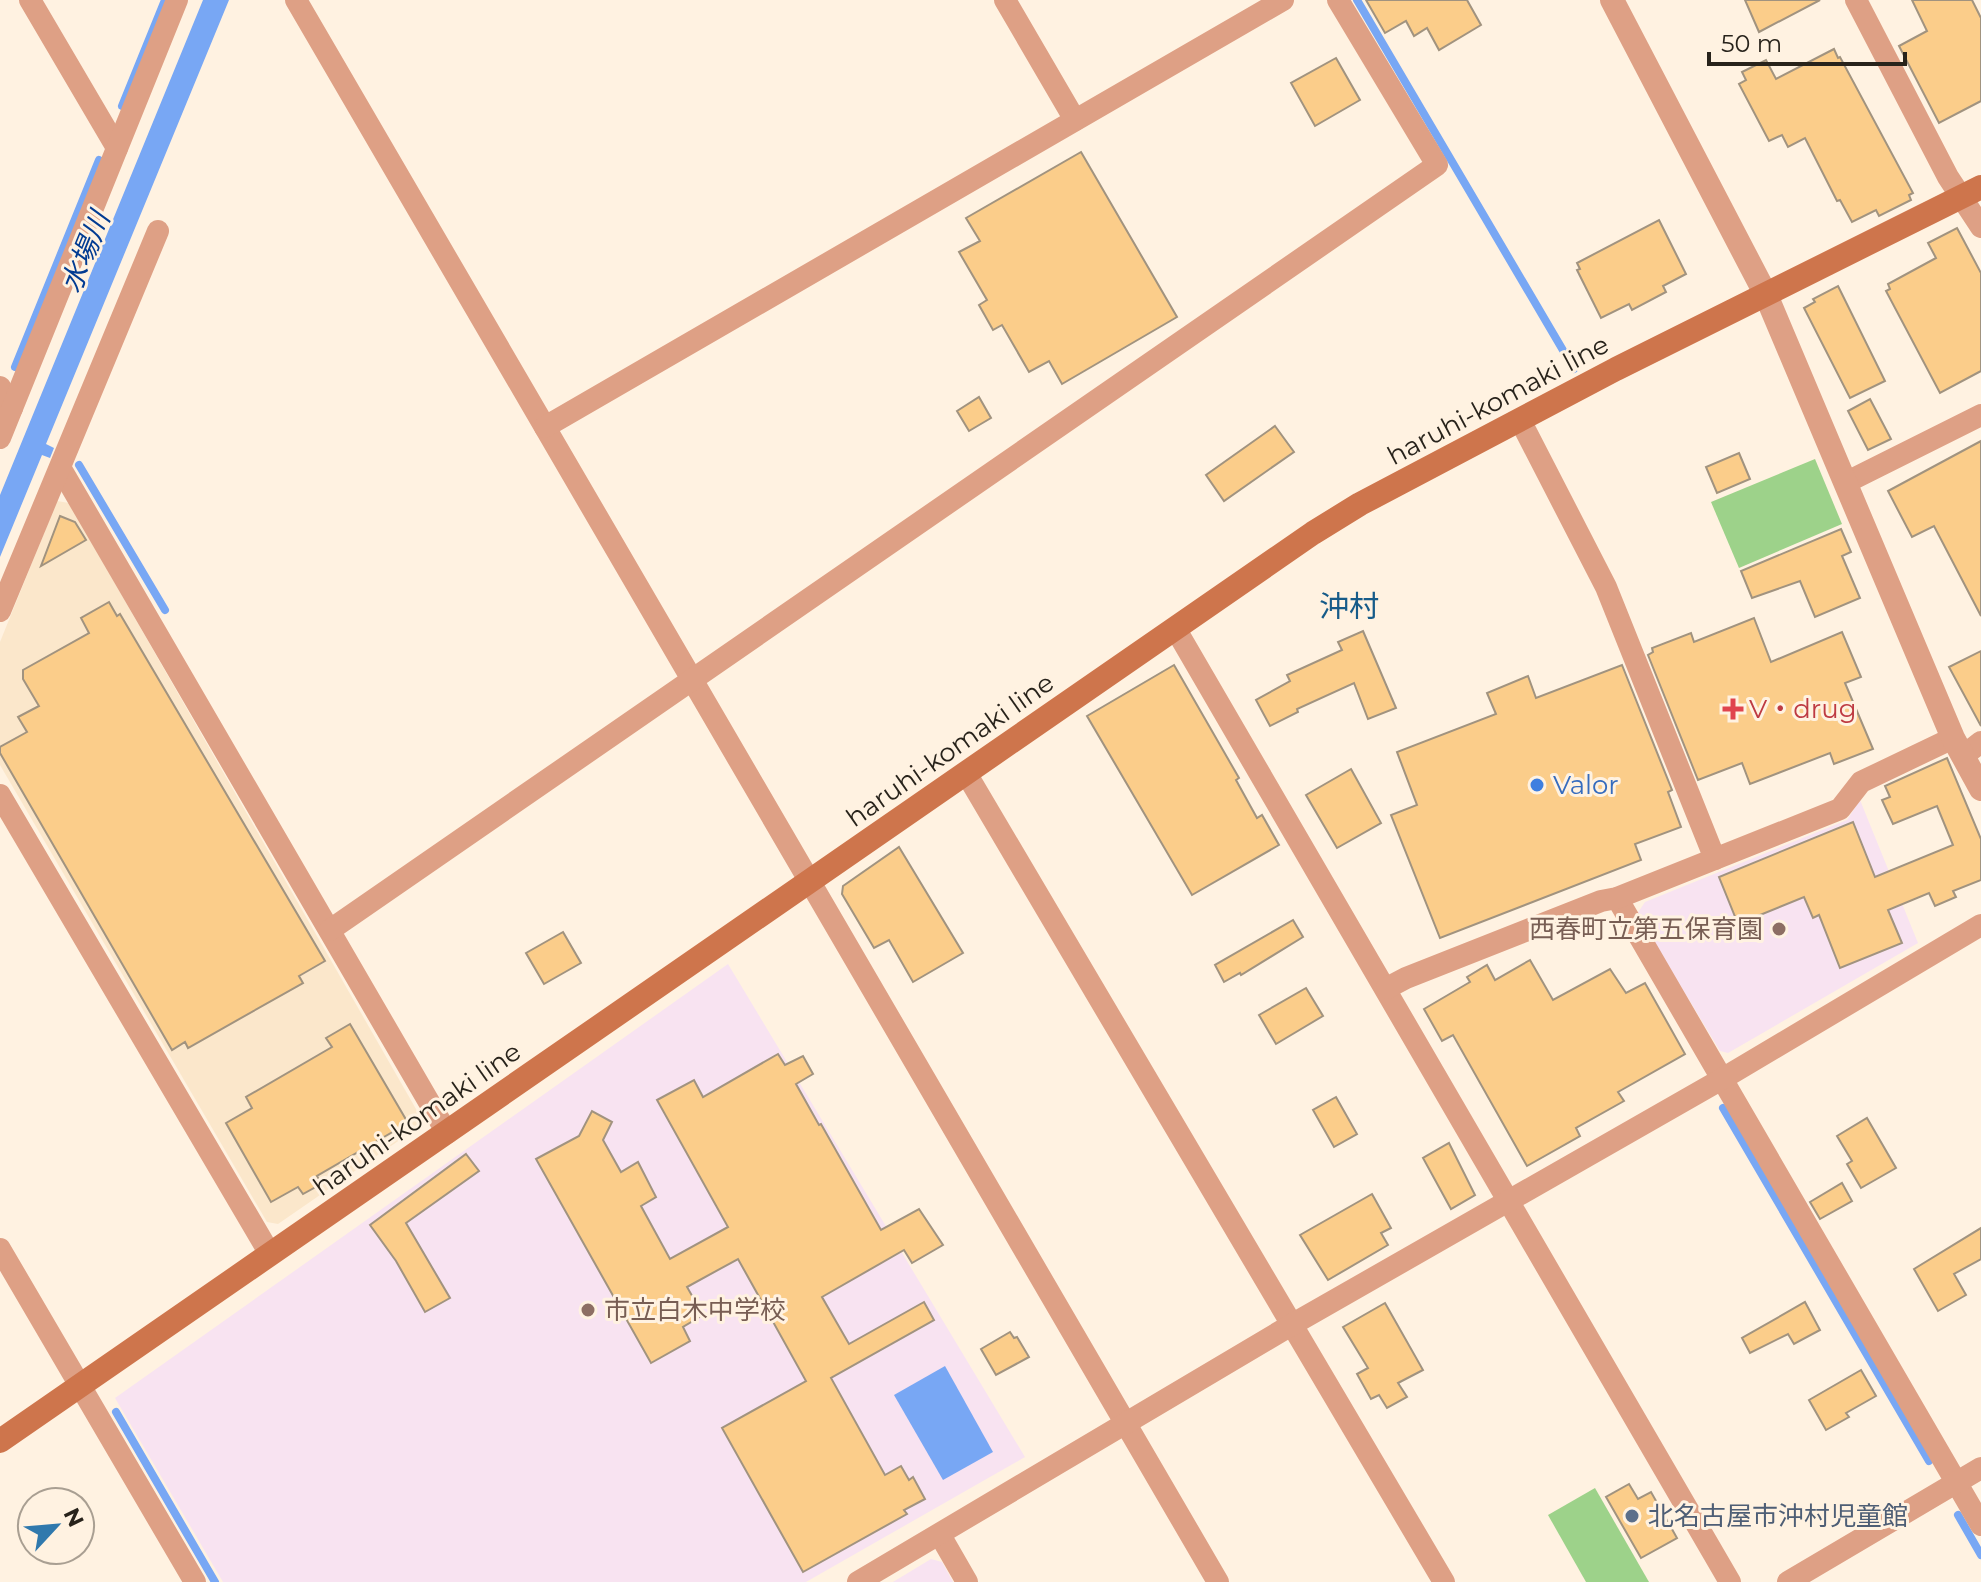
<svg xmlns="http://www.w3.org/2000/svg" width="1981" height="1582" font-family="Montserrat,'Noto Sans JP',sans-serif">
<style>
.built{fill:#fbe7cb}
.education{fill:#f8e3f1}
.green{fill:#9dd28a}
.water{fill:#78a7f4}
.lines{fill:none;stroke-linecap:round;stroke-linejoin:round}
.stream{stroke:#78a7f4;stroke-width:8}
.building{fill:#fbcd8a;stroke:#a1937f;stroke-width:2}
.minor{stroke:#dea085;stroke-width:22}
.tertiary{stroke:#dea085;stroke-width:24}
.secondary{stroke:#ce754c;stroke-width:24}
.health-dot{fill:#e0444e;stroke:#fff2e1;stroke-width:3}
.shop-dot{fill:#3f7fe0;stroke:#fff2e1;stroke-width:3}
.education-dot{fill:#8d6e63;stroke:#fff2e1;stroke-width:3}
.service-dot{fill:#5c6f8a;stroke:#fff2e1;stroke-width:3}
.labels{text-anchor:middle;stroke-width:6;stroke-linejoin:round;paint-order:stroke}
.street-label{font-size:26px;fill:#28231b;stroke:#fff2e1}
.health-label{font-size:26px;fill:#be3a42;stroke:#fff2e1;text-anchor:start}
.shop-label{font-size:26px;fill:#366cbe;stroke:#fff2e1;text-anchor:start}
.education-label{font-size:26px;fill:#785e54;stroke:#fff2e1;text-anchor:end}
.service-label{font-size:26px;fill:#4e5e75;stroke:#fff2e1;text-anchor:start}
.water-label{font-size:28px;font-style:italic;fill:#023b92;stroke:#fff2e1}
.quarter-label{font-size:30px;fill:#165b89;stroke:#fff2e1}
</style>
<rect width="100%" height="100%" fill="#fff2e1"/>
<polygon class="built" points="57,501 69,503 420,1116 420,1126 278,1224 267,1222 0,765 0,642"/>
<g class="education">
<polygon points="1860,800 1918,943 1728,1053 1720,1051 1637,914 1645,902 1847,820"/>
<polygon points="728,964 1025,1457 806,1582 223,1582 115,1398"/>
<polygon points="931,1559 942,1562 953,1582 893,1582"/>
</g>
<g class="green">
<polygon points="1815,459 1842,524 1739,568 1711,502"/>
<polygon points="1595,1488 1649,1582 1586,1582 1548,1515"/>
</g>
<g class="water">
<polygon points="203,0 229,0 46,444 54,448 50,458 42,455 0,557 0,495"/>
<polygon points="945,1366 993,1452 943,1480 894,1395"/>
</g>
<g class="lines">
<g class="stream">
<polyline points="1357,0 1574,369"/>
<polyline points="122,106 165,0"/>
<polyline points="15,367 99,160"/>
<polyline points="79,465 165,610"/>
<polyline points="1723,1108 1929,1461"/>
<polyline points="116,1412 215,1582"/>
<polyline points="1958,1515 1981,1555"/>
</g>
</g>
<g class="building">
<polygon points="1366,0 1467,0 1481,25 1439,50 1427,28 1414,36 1406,21 1385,33"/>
<polygon points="1745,0 1820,0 1759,32"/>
<polygon points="1912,0 1972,0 1981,18 1981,101 1939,123 1899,46 1927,31"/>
<polygon points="1834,49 1838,58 1840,57 1913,193 1909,195 1911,200 1879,216 1876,210 1852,222 1840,200 1837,201 1805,138 1788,147 1782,135 1769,141 1739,84 1746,80 1742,72 1766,60 1776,79"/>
<polygon points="1336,58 1360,100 1315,126 1291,83"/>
<polygon points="1081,152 1177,317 1062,384 1049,361 1029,372 1002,325 993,330 979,305 987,300 959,252 980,241 966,218"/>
<polygon points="1659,220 1686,274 1663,286 1666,292 1632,310 1629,304 1601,318 1577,270 1580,269 1577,263"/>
<polygon points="1957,228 1981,273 1981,371 1940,393 1886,291 1890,289 1888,284 1936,258 1928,243"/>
<polygon points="1838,286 1885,381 1850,398 1804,308 1815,302 1813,299"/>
<polygon points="979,397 991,418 969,431 957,411"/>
<polygon points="1870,399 1891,439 1868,450 1848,411"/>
<polygon points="1275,426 1294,452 1224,501 1206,475"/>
<polygon points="1981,441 1981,616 1934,526 1912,537 1888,491"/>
<polygon points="1739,453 1750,479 1717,493 1706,467"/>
<polygon points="60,516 75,522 86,540 41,566"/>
<polygon points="1841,529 1851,552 1842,556 1860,598 1815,617 1800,581 1752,598 1741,571"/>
<polygon points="109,602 117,616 120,614 325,961 299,976 303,983 188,1048 185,1042 172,1050 0,753 0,747 27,732 18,717 39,706 23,679 23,670 89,633 81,618"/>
<polygon points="1754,618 1771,662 1842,632 1861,677 1845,683 1873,749 1834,764 1830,753 1750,784 1742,763 1698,780 1648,655 1653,652 1652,648 1691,633 1694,642"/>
<polygon points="1363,631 1396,708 1368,719 1354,683 1297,709 1298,712 1270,726 1256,700 1290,681 1287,675 1342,650 1338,642"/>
<polygon points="1981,651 1981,726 1949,667"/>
<polygon points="1174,665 1239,778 1236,780 1257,818 1262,815 1279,845 1192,895 1087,716"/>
<polygon points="1622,665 1672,790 1668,792 1681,827 1635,844 1641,860 1440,938 1391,815 1417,805 1397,752 1496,714 1487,693 1528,676 1536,698"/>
<polygon points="1947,758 1981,839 1981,880 1953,891 1956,897 1935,906 1929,893 1888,910 1902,943 1840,968 1819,915 1813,918 1804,897 1738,924 1719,877 1853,822 1875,877 1953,845 1937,806 1893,824 1882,800 1890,797 1885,786"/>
<polygon points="1351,769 1381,823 1337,848 1306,795"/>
<polygon points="899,847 963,953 913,982 889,940 874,948 842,894 843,886"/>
<polygon points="1293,920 1303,937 1241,975 1240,973 1224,982 1215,965"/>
<polygon points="563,932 581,963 544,984 526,953"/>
<polygon points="1530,960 1553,1000 1610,969 1626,993 1645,983 1685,1054 1618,1092 1624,1101 1576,1128 1580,1136 1527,1166 1453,1035 1442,1041 1424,1009 1470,982 1467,977 1487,965 1495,980"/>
<polygon points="1306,988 1323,1016 1276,1044 1259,1015"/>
<polygon points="350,1024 408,1123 317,1176 321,1184 303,1194 298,1187 271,1202 226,1123 252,1108 246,1097 332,1047 326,1038"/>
<polygon points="778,1054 785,1065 803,1056 813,1074 796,1084 819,1125 821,1124 881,1230 919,1209 943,1245 912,1263 904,1250 822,1297 849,1344 924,1302 934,1320 831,1378 885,1475 901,1466 909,1480 913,1477 925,1499 904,1510 907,1514 803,1572 722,1428 806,1381 738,1259 687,1287 703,1315 683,1327 690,1341 651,1363 536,1159 579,1136 592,1111 612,1122 603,1140 621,1172 638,1162 656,1197 641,1206 670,1259 728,1227 657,1100 694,1080 703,1097"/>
<polygon points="1336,1097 1357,1134 1334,1147 1313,1110"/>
<polygon points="1867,1118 1896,1168 1861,1188 1847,1164 1852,1161 1837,1136"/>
<polygon points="1449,1143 1475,1195 1451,1209 1423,1158"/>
<polygon points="466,1154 479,1171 406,1223 450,1298 425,1312 396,1261 370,1225"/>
<polygon points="1842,1183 1852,1201 1820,1219 1810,1202"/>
<polygon points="1372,1194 1391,1228 1381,1233 1388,1245 1328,1280 1300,1235"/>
<polygon points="1981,1228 1981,1259 1954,1274 1966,1295 1938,1311 1914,1269"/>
<polygon points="1805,1302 1820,1330 1794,1344 1788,1334 1750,1353 1742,1338"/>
<polygon points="1385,1303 1423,1370 1398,1383 1407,1397 1387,1408 1379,1395 1371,1399 1357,1374 1368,1368 1343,1327"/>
<polygon points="1010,1332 1014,1338 1017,1337 1029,1357 996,1375 981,1349"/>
<polygon points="1861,1370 1876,1396 1846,1413 1849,1417 1826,1430 1809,1400"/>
<polygon points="1629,1484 1638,1499 1651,1492 1677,1538 1641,1558 1606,1497"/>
</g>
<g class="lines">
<g class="minor">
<polyline points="30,0 117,148"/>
<polyline points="296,0 1218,1582"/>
<polyline points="1005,0 1075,120"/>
<polyline points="1856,0 1948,177 1981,227"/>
<polyline points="0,387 12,408"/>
<polyline points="1520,420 1606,587 1715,859"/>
<polyline points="545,427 1283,0"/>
<polyline points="0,438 177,0"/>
<polyline points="61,469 447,1133"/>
<polyline points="1845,483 1981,415"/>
<polyline points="0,611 158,231"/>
<polyline points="1175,628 1730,1582"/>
<polyline points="1963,756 1981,742"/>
<polyline points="966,773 1444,1582"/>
<polyline points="0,795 270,1254"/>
<polyline points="1617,898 1981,1525"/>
<polyline points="330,930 1437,165 1338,0"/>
<polyline points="1387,988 1406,978 1601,901 1617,898 1840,809 1861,782 1953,738"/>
<polyline points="0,1249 195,1582"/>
<polyline points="940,1535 967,1582"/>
<polyline points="858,1582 1293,1324 1722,1079 1981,925"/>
<polyline points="1788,1582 1981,1468"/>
</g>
<polyline class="tertiary" points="1612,0 1766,295 1953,738 1981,789"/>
<polyline class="secondary" points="0,1441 1313,533 1360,504 1616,369 1981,187"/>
</g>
<path class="health-dot" d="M1729 697h8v8h8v8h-8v8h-8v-8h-8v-8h8z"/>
<circle class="shop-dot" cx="1537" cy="785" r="8"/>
<g class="education-dot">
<circle cx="1779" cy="929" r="8"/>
<circle cx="588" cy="1310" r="8"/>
</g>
<circle class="service-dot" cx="1632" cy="1516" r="8"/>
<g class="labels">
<g class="street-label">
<text transform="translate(1498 400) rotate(-28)" y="9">haruhi-komaki line</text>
<text transform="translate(950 750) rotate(-35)" y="9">haruhi-komaki line</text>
<text transform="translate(417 1119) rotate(-35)" y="9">haruhi-komaki line</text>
</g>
<g class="health-label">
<text x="1749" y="718">V・drug</text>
</g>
<g class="shop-label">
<text x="1553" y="794">Valor</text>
</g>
<g class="education-label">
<text x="1763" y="938">西春町立第五保育園</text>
<text x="604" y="1319" text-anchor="start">市立白木中学校</text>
</g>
<g class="service-label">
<text x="1648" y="1525">北名古屋市沖村児童館</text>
</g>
<g class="water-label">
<text transform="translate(85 252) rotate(-68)" y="10">水場川</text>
</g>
<g class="quarter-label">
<text x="1349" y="617">沖村</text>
</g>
</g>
<g transform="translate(56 1526) rotate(64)"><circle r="38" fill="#fff2e1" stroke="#a99f92" stroke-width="2"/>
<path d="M0-6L14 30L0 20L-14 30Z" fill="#3079ad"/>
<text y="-12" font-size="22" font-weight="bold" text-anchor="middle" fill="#28231b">N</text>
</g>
<path d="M1709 52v12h196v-12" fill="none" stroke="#28231b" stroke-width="4"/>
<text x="1721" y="52" font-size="24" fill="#28231b" stroke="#fff2e1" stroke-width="6" paint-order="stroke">50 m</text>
</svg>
